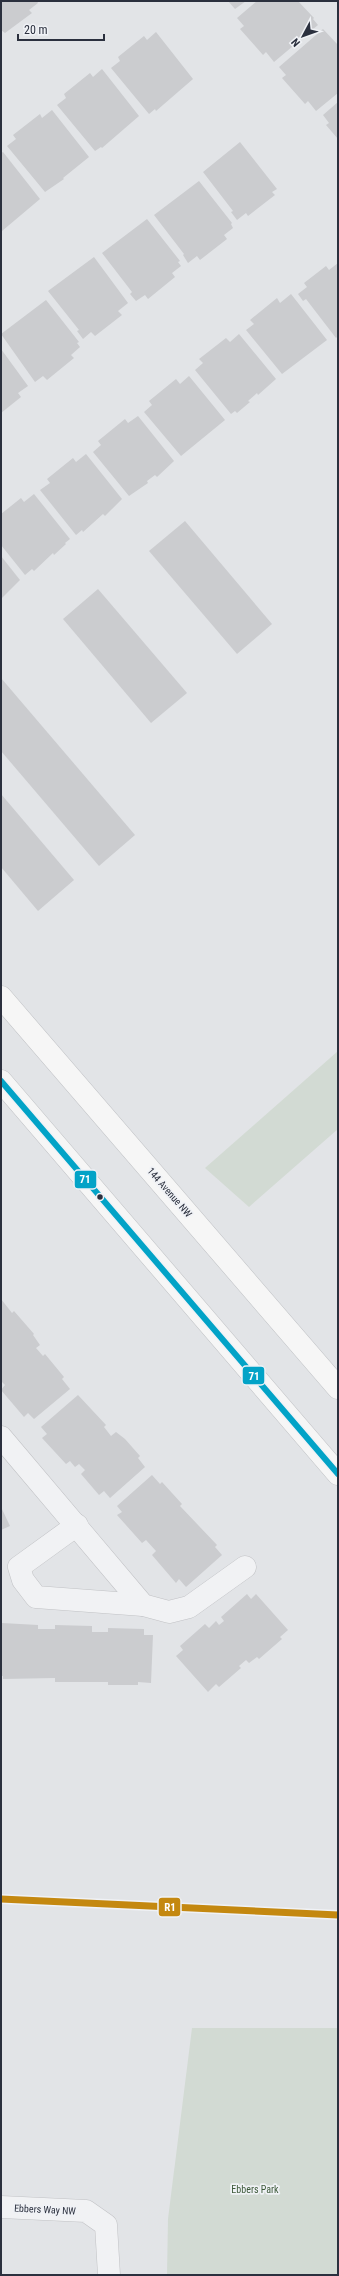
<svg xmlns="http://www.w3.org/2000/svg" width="339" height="2276" font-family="'Roboto Condensed',sans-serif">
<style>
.green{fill:#d2dad3}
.building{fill:#cbcccf}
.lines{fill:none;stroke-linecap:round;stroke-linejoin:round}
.minor-casing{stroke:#c1c2c5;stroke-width:23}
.major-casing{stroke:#bfc1c4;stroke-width:23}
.minor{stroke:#f1f2f4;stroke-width:22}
.major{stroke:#f6f6f6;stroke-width:22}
.bus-1-casing{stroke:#f0f2f6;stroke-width:9}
.bus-1{stroke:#02a3c7;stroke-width:6}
.rail-1-casing{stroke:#f0f2f6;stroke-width:10}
.rail-1{stroke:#c48810;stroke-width:7}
.bus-dot{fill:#2b303e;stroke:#f0f2f6;stroke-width:1.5}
.labels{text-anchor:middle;stroke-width:3.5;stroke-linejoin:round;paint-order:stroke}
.street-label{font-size:10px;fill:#2b303e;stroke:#f0f2f6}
.park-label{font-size:10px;fill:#3c5939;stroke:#f0f2f6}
.line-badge{stroke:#f0f2f6;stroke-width:1.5}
.badge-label{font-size:11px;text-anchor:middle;font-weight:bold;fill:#fff}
</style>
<rect width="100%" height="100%" fill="#e2e4e7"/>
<g class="green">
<polygon points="338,1051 338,1129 249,1207 205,1168"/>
<polygon points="192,2028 338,2028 338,2275 167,2275 168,2219"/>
</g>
<g class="building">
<polygon points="1,1 37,1 38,3 29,10 32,13 5,33 1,30"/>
<polygon points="228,1 246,1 235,9"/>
<polygon points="257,1 298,1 314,18 313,19 318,25 274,62 266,52 263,55 240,29 244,26 237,18"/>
<polygon points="323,29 338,45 338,93 316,111 308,101 305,104 282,78 286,75 279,67"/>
<polygon points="156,32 193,79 156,111 155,109 149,114 111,68 120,61 118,57 144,36 147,40"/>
<polygon points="102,69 139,116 102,148 101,147 95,151 57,105 66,98 64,94 90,73 93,77"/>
<polygon points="338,102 338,139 326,125 329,123 323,115"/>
<polygon points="52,110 89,157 63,178 64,179 45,192 7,146 16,139 13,135 40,114 42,118"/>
<polygon points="240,142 277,189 272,192 275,195 248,216 246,213 237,220 231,212 233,211 203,172"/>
<polygon points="3,152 40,199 2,231 1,153"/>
<polygon points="199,181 232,223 231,224 233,228 224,235 227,239 200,260 197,256 188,263 183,255 184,254 154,215"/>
<polygon points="147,219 180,261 178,262 181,266 172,273 175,277 148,299 145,295 136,301 130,294 132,292 102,253"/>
<polygon points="94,257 128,303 118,311 122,315 95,336 91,332 83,339 77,331 79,330 48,291"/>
<polygon points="338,263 338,336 336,338 306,299 303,301 298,294 307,287 304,283 326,266 329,270"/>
<polygon points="291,294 327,340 282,374 246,330 254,324 250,320 277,298 280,303"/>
<polygon points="46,300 79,342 77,343 80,347 71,355 74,358 47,380 43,376 35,382 1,334"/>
<polygon points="239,334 276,379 258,395 257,393 248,401 250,402 237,413 235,411 231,414 195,370 203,363 199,359 226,338 230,342"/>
<polygon points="1,349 28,386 18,393 21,397 1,413"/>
<polygon points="189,376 225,420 181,456 144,412 152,405 149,401 176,379 180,384"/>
<polygon points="138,416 174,461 157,477 155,475 147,481 148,483 129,496 93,452 101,445 98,441 125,419 128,423"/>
<polygon points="86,454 122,499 105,516 103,514 83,532 82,530 76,535 40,490 50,483 47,479 73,458 76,462"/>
<polygon points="34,494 70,539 65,543 66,544 54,555 53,553 34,571 32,569 25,575 1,545 1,514 21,498 24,502"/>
<polygon points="185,521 272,624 237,654 149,551"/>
<polygon points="1,556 20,580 1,599"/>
<polygon points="98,589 187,693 151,723 63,619"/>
<polygon points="1,678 135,835 99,866 1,751"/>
<polygon points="1,794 74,880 38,911 1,867"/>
<polygon points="1,1299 12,1313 14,1311 34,1334 33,1335 40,1345 36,1348 43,1356 45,1354 64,1377 62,1379 70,1389 34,1419 28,1413 24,1417 1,1390 5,1385 1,1381"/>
<polygon points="78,1395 106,1425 104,1427 111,1436 116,1432 125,1439 140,1456 138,1458 145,1467 110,1498 104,1491 99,1495 81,1474 85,1470 79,1464 75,1467 70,1461 66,1464 42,1438 47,1434 41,1427"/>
<polygon points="152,1475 160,1484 162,1482 182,1504 180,1506 217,1545 215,1547 222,1555 186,1587 179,1579 176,1583 152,1555 156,1551 146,1540 142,1543 117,1515 122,1512 117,1506"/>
<polygon points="1,1507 10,1526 1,1530"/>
<polygon points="247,1594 251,1599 256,1594 288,1630 280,1637 282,1639 259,1659 257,1657 249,1663 246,1660 239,1666 241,1668 219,1687 216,1684 208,1692 176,1656 183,1650 180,1646 205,1624 209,1628 216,1621 219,1625 224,1621 221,1617"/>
<polygon points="2,1623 38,1625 38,1629 55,1629 55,1625 92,1626 92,1632 108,1632 108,1628 144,1629 144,1635 153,1635 151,1683 138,1682 138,1685 108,1685 108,1682 55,1682 55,1678 3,1679 3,1676 1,1676"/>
</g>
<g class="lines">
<g class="minor-casing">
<g id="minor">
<polyline points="1,1437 143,1605 169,1612 189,1607 245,1567"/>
<polyline points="77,1525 19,1567 23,1580 36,1597 143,1605"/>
<polyline points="1,2207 86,2211 106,2225 109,2275"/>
</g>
</g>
<g class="major-casing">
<g id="major">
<polyline points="1,997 338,1388"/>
<polyline points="1,1081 338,1474"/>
</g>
</g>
<use href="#minor" class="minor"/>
<use href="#major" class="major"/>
<g class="bus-1-casing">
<polyline id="bus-1" points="1,1081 338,1474"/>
</g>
<use href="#bus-1" class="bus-1"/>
<g class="rail-1-casing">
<polyline id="rail-1" points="1,1899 338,1915"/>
</g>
<use href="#rail-1" class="rail-1"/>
</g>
<circle class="bus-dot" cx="100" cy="1197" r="3.5"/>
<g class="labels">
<g class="street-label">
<text transform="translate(170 1192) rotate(49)" y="4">144 Avenue NW</text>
<text transform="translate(45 2209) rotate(3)" y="4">Ebbers Way NW</text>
</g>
<g class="park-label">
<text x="255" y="2193">Ebbers Park</text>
</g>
</g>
<g class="line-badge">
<rect x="74" y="1170" width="23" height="19" rx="4" fill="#02a3c7"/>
<rect x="242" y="1366" width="23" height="19" rx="4" fill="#02a3c7"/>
<rect x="158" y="1897" width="23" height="20" rx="4" fill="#c48810"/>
</g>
<g class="badge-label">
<text x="85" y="1183">71</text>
<text x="254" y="1380">71</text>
<text x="170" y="1911">R1</text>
</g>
<rect width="339" height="2276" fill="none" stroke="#2b303e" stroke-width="4"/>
<g transform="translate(303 36) rotate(229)" stroke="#f0f2f6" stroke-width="3" paint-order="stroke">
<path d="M0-3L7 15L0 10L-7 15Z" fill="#2b303e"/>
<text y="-6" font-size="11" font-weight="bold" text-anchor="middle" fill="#2b303e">N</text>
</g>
<path d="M18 34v6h86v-6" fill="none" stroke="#2b303e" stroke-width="2"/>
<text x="24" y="34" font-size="12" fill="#2b303e" stroke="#f0f2f6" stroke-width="3" paint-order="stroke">20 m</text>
</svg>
